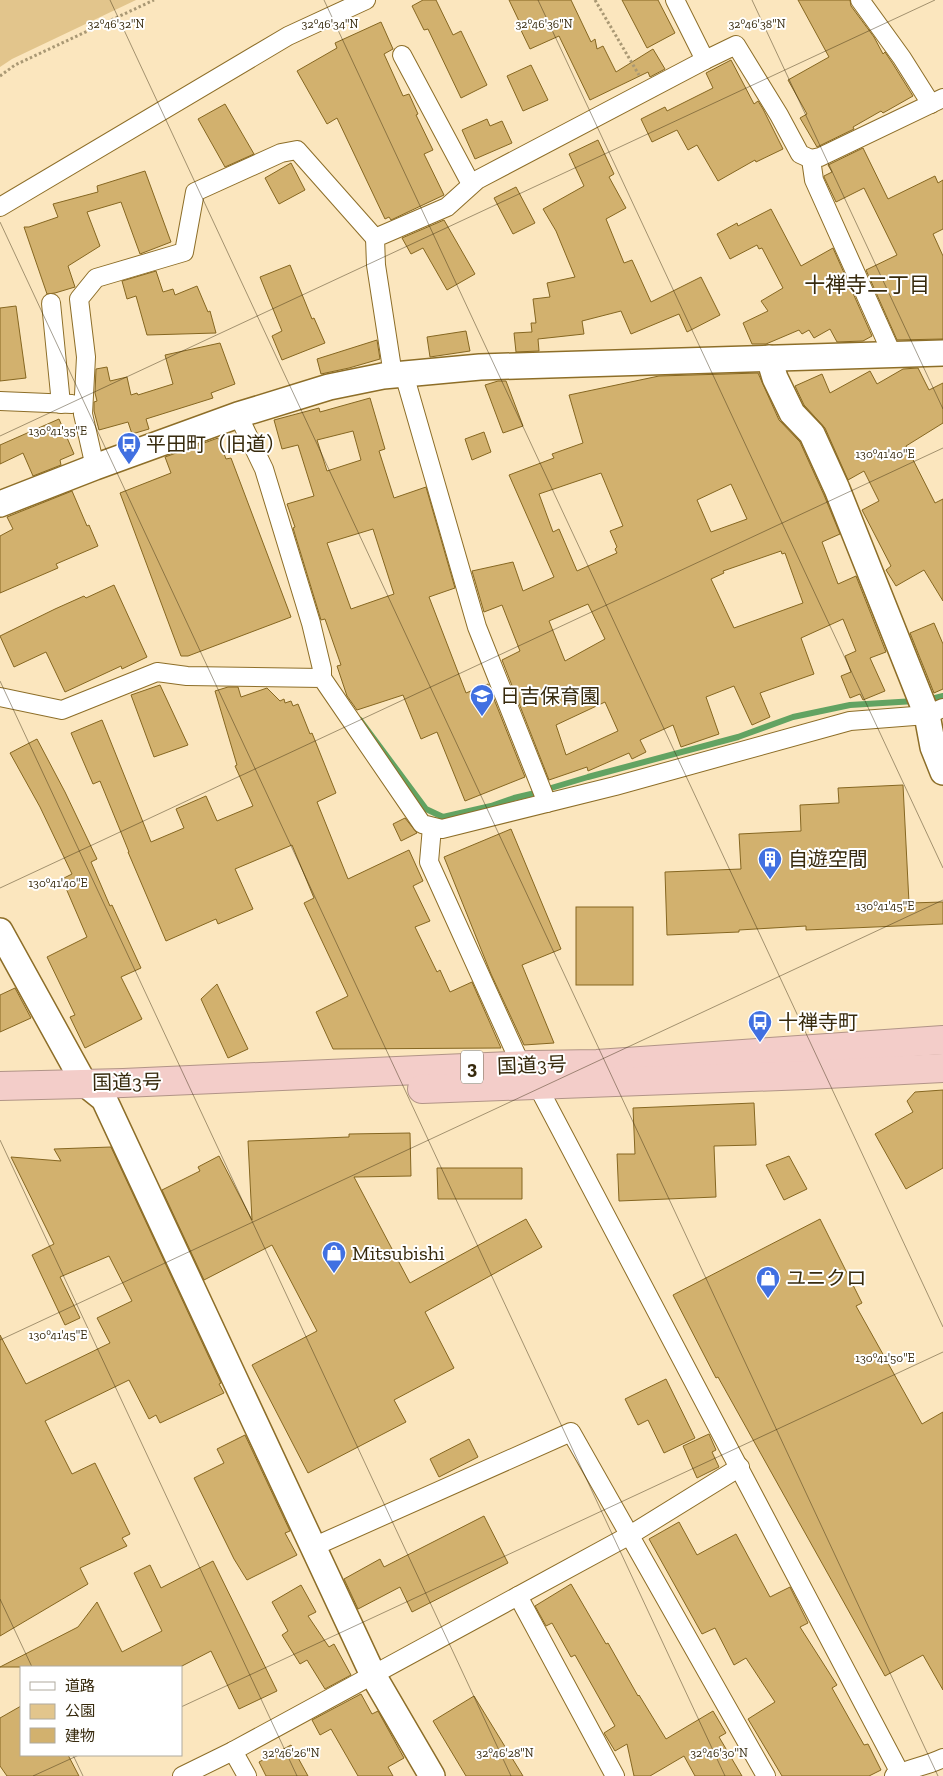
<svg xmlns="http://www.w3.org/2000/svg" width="943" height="1776" font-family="'Zilla Slab','Noto Sans JP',serif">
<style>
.green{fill:#e2c58c}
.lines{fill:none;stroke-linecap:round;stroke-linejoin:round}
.stream{stroke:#62a362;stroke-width:6}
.building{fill:#d2b16e;stroke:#866721;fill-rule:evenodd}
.street-casing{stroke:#8d6e28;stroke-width:20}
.secondary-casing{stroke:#8d6e28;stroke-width:28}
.highway-casing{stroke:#b19487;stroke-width:30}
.path{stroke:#a99874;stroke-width:3;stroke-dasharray:2.5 2.5;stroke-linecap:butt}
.street{stroke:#fff;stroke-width:18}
.secondary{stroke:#fff;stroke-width:25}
.highway{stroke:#f3cdc9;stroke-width:28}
.ticks{fill:none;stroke:#372a0d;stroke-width:1;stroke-opacity:0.45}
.labels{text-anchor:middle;stroke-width:4;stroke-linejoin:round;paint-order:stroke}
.shield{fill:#fff;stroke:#736a56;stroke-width:1}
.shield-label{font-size:19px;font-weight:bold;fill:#372a0d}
.poi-label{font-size:20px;fill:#372a0d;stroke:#fff;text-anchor:start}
.street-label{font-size:20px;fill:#372a0d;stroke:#fff}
.neighbourhood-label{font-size:21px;fill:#372a0d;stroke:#fff}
.ticks-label{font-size:12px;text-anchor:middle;fill:#372a0d;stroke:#fff;stroke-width:4;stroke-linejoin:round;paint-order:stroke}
</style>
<rect width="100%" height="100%" fill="#fbe6be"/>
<polygon class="green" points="0,0 136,0 12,59 0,67"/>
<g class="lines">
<g class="stream">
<polyline points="927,700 943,696"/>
<polyline points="360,720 426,809 443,817 491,806 514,798 531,794 588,777 738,737 793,717 850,705 915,701"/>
</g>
</g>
<g class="building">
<polygon points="423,0 436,0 453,35 461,31 487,85 461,98 428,29 424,30 412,6"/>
<polygon points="509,0 571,0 591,42 595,39 597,49 603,46 616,72 653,49 665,69 650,77 648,72 590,100 559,36 530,49 517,22 519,21"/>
<polygon points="622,0 658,0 675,33 647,48"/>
<polygon points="798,0 850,0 851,6 874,37 883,54 885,52 893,64 913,96 883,113 881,111 853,127 854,129 817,147 800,118 807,114 788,80 829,57"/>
<polygon points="381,22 393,49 384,54 403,96 409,94 418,114 416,115 433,150 424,154 444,195 391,220 389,217 385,219 337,118 327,124 297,71 337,48 335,43"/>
<polygon points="731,60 754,104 758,101 763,109 783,149 756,162 755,160 718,181 697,145 688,150 677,130 652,142 641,119 665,107 667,111 713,88 706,73"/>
<polygon points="531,65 548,100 523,111 507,76"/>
<polygon points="225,104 254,154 225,167 198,119"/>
<polygon points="487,119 490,126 502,121 512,143 475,159 462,130"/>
<polygon points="598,140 614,174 609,177 626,208 606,219 624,263 632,260 651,302 701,277 720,315 687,332 679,314 631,334 621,311 582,321 584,334 538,339 539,351 516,352 514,333 532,332 531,323 536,323 533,299 550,297 547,283 575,277 556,231 543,209 584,186 569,154"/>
<polygon points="863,148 888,199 935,176 938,183 943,180 943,229 933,234 943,256 943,339 897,340 866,270 897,255 864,188 836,202 824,177 824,176 832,172 828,165"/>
<polygon points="291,163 305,190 279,204 265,178"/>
<polygon points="145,171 171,242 140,254 121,202 87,212 100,246 68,266 75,287 55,293 47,294 24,227 29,227 58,217 53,204 98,192 97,186"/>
<polygon points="516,187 535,223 513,234 494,198"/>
<polygon points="771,209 801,266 833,248 872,336 863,341 837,342 830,329 814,338 809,330 802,334 799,330 766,344 752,344 743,323 768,311 761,301 783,288 762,248 759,249 757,245 730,259 717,234 737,223 738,226"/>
<polygon points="444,220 475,274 447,290 423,248 411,254 402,238"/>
<polygon points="290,265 312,319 314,318 325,343 282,360 272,336 282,331 260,277"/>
<polygon points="156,271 163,292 173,289 175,295 197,286 208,312 210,311 216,333 147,335 136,296 127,299 122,281"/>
<polygon points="16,306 26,378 0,381 0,308"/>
<polygon points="466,331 470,351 430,357 427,337"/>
<polygon points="377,340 380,359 349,368 321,374 317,359"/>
<polygon points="220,343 235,384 211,393 213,398 146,419 149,429 132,434 128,422 99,430 94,411 94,402 97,401 95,393 96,369 107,367 110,381 127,377 131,395 137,393 138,395 173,384 165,355"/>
<polygon points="918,368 929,390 943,383 943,423 906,446 935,503 943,499 943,601 924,570 896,586 886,570 891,566 862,510 879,501 864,471 848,480 825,428 804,405 795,386 822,374 830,393 870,371 877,384 903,369"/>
<path d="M758 373 779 420 800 442 824 495 840 534 822 542 838 584 856 576 886 652 870 658 885 691 863 700 860 694 850 698 841 676 851 672 845 656 856 651 843 619 801 638 814 674 760 693 770 717 752 725 734 686 706 697 719 734 681 747 673 725 640 740 646 752 632 759 629 753 588 771 587 767 549 780 502 660 520 651 502 605 484 612 472 571 513 562 523 591 554 577 509 475 554 458 552 454 583 443 569 395 659 376ZM601 473 623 526 610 531 617 547 615 549 617 553 577 571 559 529 553 532 539 494ZM731 484 747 519 711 532 697 500ZM781 551 782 554 785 553 803 603 734 628 711 579 724 573 723 571ZM588 604 605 639 565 661 549 621ZM605 702 618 731 566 755 556 725Z"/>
<polygon points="498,381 506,381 523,426 503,433 485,385"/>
<path d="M370 398 385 449 379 451 394 498 426 487 455 588 429 597 466 693 488 684 525 777 465 801 437 732 421 739 403 695 357 710 347 696 337 666 341 665 325 619 321 620 293 528 295 527 287 504 314 496 298 445 282 449 274 420 319 408 320 412ZM353 431 361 460 327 471 317 440ZM373 529 394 594 351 609 327 543Z"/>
<polygon points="59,419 74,454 60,460 61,465 33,476 23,453 0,464 0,445"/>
<polygon points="484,432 491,452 472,460 465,439"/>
<polygon points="218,438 226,459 231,458 291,617 188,656 181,656 120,493 171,473 165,457"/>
<polygon points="72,491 87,526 89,525 98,546 56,564 58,568 0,593 0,536 13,529 7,517"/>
<polygon points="114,585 147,657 122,669 121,666 65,692 46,652 14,667 0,636 55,609 84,596 86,598"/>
<polygon points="934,623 943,644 943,689 934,693 910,633"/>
<polygon points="160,685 188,745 154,757 131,695"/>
<polygon points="228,687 238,687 241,697 267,688 280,701 284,699 285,703 291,701 293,706 298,704 310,734 312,733 336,793 317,802 348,879 409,850 423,881 413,886 430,921 415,927 437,972 440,970 450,992 472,982 501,1048 333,1049 316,1012 348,996 304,903 314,898 292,845 235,869 253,909 218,924 216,919 166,941 128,852 129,852 100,781 93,784 71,733 102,720 151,842 184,828 176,809 206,796 217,821 253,806 235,766 237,765 215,691"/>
<polygon points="37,739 65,792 97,859 91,862 110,906 112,905 141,968 121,977 142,1019 85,1048 70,1017 75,1015 47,957 87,937 62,879 72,874 40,807 10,753"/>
<polygon points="903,785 909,903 943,902 943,924 806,930 806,926 739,930 739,932 667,935 665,872 741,869 739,834 801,831 800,805 839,803 838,788"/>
<polygon points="405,818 417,833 401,841 393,824"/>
<polygon points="511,829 561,949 522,965 554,1043 524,1045 491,974 444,857"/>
<rect x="576" y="907" width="57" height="78"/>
<polygon points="217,984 248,1049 228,1058 201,999"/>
<polygon points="15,988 31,1018 0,1032 0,995"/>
<polygon points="943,1090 943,1168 906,1189 875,1134 913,1112 907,1101 915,1092"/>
<polygon points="754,1103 756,1145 714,1146 716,1197 619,1201 617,1154 635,1154 633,1108"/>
<polygon points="410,1133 411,1176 354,1177 410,1283 526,1219 542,1247 425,1312 454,1368 394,1400 406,1422 308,1473 252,1365 317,1331 272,1245 204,1280 162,1190 200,1171 198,1167 219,1156 252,1220 248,1141 349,1137 349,1134"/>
<polygon points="111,1147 221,1383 219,1384 224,1393 160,1423 156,1415 149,1419 129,1380 45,1421 72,1474 95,1463 130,1534 122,1538 127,1546 80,1568 88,1584 0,1636 0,1335 26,1384 110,1343 97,1318 132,1301 109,1256 60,1277 80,1318 65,1325 32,1255 54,1244 11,1157 61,1161 54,1149"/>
<polygon points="789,1156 807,1189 784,1200 766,1165"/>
<polygon points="437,1168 522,1168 522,1199 438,1199"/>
<polygon points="820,1219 862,1303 856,1306 922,1424 943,1412 943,1690 923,1655 885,1676 718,1377 716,1378 673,1295"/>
<polygon points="666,1379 695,1438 664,1453 648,1420 638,1425 625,1399"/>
<polygon points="709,1434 716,1450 712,1452 719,1467 697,1478 683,1446"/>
<polygon points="245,1435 290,1531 285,1533 297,1555 247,1580 234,1559 194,1478 224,1463 217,1449"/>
<polygon points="469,1439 478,1457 439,1477 430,1459"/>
<polygon points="484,1516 508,1563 412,1612 400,1587 358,1609 344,1579 380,1559 384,1567"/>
<polygon points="679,1522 697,1555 736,1534 770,1597 790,1587 808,1623 800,1627 837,1685 832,1688 864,1745 868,1744 881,1770 869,1776 782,1776 748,1719 775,1702 746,1658 734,1665 715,1628 702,1634 649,1539"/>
<polygon points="213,1561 277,1691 239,1709 211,1651 180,1667 0,1667 78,1627 97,1602 122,1652 162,1631 134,1573 150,1565 161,1588"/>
<polygon points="571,1584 606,1644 608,1643 638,1696 639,1695 666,1739 713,1711 726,1733 719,1737 742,1776 695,1776 684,1756 650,1776 634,1776 627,1744 615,1751 604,1733 615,1726 575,1655 571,1657 552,1623 546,1626 535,1606"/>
<polygon points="301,1585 316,1612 308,1616 329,1647 334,1644 351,1675 325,1689 307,1660 300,1664 282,1635 288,1631 272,1602"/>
<polygon points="361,1694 372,1714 378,1711 404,1758 388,1767 393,1776 358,1776 331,1729 320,1735 312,1720"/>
<polygon points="474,1696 523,1776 466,1776 433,1721"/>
<polygon points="21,1706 21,1755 68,1755 79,1776 7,1776 0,1766 0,1718"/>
<polygon points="291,1745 308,1776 266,1776 259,1762"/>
</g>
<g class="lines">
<g class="street-casing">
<g id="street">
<polyline points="675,0 705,60"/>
<polyline points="860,0 902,58 931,104"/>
<polyline points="402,55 471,184"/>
<polyline points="811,159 814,180 892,354"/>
<polyline points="0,207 288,36 366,0"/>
<polyline points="51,303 61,404"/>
<polyline points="404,374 477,627 547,803"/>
<polyline points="393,375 376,265 375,238 447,207 477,180 705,60 736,45 779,115 800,154 811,159 820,157 943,98"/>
<polyline points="0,401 72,404"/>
<polyline points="238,415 264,469 311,623 322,669 322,678"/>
<polyline points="95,467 83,414 86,357 79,299 96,278 184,252 195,192 281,153 297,150 375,238"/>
<polyline points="0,697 62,710 157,672 187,676 322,678 422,824 442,829 615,786 850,721 927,715 943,708"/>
<polyline points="432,827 429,862 521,1065"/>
<polyline points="537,1085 900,1773"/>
<polyline points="313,1547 571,1432 766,1776"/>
<polyline points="518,1596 615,1776"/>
<polyline points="233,1751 247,1776"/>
<polyline points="182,1776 233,1751 630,1535 740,1467"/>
<path d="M894 1776C909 1768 927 1766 943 1758"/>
</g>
</g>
<g class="secondary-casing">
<g id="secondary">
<polyline points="769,358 775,378 792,413 812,434 837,489 927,715 933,747 943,772"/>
<polyline points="0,504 95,467 238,415 329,387 383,376 480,367 943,353"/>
<polyline points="0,931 84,1083 104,1099 373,1675 432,1776"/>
</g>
</g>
<g class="highway-casing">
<g id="highway">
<polyline points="0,1086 123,1083 531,1065 597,1064 943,1040"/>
<polyline points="422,1089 807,1075 943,1068"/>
</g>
</g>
<g class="path">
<polyline points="595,0 639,75"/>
<polyline points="0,76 15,65 154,0"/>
</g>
<use href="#street" class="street"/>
<use href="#secondary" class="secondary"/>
<use href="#highway" class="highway"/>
</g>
<path class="ticks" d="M110 0 938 1776M324 0 943 1327M538 0 943 868M752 0 943 409M0 222 725 1776M0 436 935 0M0 681 511 1776M0 888 943 448M0 1140 297 1776M0 1340 943 900M0 1599 32 1667M181 1707 943 1352M73 1755 83 1776M33 1776 79 1755"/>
<defs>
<g id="bus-pin" transform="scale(1.25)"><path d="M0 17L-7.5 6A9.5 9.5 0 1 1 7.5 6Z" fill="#4170e1" stroke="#fff"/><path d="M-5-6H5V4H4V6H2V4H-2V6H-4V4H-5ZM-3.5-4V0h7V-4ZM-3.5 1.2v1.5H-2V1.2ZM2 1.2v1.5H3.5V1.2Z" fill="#fff"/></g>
<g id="school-pin" transform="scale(1.25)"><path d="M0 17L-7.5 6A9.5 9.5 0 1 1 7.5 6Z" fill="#4170e1" stroke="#fff"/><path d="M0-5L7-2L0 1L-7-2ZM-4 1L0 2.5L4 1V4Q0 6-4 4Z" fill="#fff"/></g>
<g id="building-pin" transform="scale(1.25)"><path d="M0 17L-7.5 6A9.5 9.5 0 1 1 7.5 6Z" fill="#4170e1" stroke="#fff"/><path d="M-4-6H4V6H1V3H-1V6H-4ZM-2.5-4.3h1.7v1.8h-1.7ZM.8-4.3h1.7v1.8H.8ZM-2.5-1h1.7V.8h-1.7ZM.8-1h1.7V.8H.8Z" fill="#fff"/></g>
<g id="shop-pin" transform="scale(1.25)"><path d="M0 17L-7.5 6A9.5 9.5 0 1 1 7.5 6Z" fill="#4170e1" stroke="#fff"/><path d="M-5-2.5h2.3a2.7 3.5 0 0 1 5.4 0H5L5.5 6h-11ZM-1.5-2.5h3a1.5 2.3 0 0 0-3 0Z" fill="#fff"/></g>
</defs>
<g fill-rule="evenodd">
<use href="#bus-pin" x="129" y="444"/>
<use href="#school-pin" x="482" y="696"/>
<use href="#building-pin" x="770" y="859"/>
<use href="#bus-pin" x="760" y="1022"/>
<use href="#shop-pin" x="334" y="1253"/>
<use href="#shop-pin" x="768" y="1278"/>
</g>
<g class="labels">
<rect class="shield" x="461" y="1050.5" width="22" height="33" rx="4"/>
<g class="shield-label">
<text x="472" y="1074">3</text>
</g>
<g class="poi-label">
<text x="146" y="451">平田町（旧道）</text>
<text x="500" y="703">日吉保育園</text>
<text x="788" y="866">自遊空間</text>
<text x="778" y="1029">十禅寺町</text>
<text x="352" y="1260">Mitsubishi</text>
<text x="786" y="1285">ユニクロ</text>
</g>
<g class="street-label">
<text transform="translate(532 1065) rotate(-2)" y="7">国道3号</text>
<text transform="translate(127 1082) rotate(-1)" y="7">国道3号</text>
</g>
<g class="neighbourhood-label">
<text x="867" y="292">十禅寺二丁目</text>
</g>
</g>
<g class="ticks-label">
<text x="116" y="28">32°46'32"N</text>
<text x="330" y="28">32°46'34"N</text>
<text x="544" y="28">32°46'36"N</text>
<text x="757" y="28">32°46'38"N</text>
<text x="58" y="435">130°41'35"E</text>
<text x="885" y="458">130°41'40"E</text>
<text x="58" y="887">130°41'40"E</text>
<text x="885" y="910">130°41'45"E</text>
<text x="58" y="1339">130°41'45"E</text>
<text x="885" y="1362">130°41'50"E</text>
<text x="291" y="1757">32°46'26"N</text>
<text x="505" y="1757">32°46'28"N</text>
<text x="719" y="1757">32°46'30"N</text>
</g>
<rect x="20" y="1666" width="162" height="90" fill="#ffffff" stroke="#afaa9e"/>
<rect x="30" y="1682" width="25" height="8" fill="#ffffff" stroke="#afaa9e"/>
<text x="65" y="1691" font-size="15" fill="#372a0d">道路</text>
<rect x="30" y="1704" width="25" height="15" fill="#e2c58c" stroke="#afaa9e"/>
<text x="65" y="1716" font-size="15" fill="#372a0d">公園</text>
<rect x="30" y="1728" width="25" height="15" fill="#d2b16e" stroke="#afaa9e"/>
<text x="65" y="1741" font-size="15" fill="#372a0d">建物</text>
</svg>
